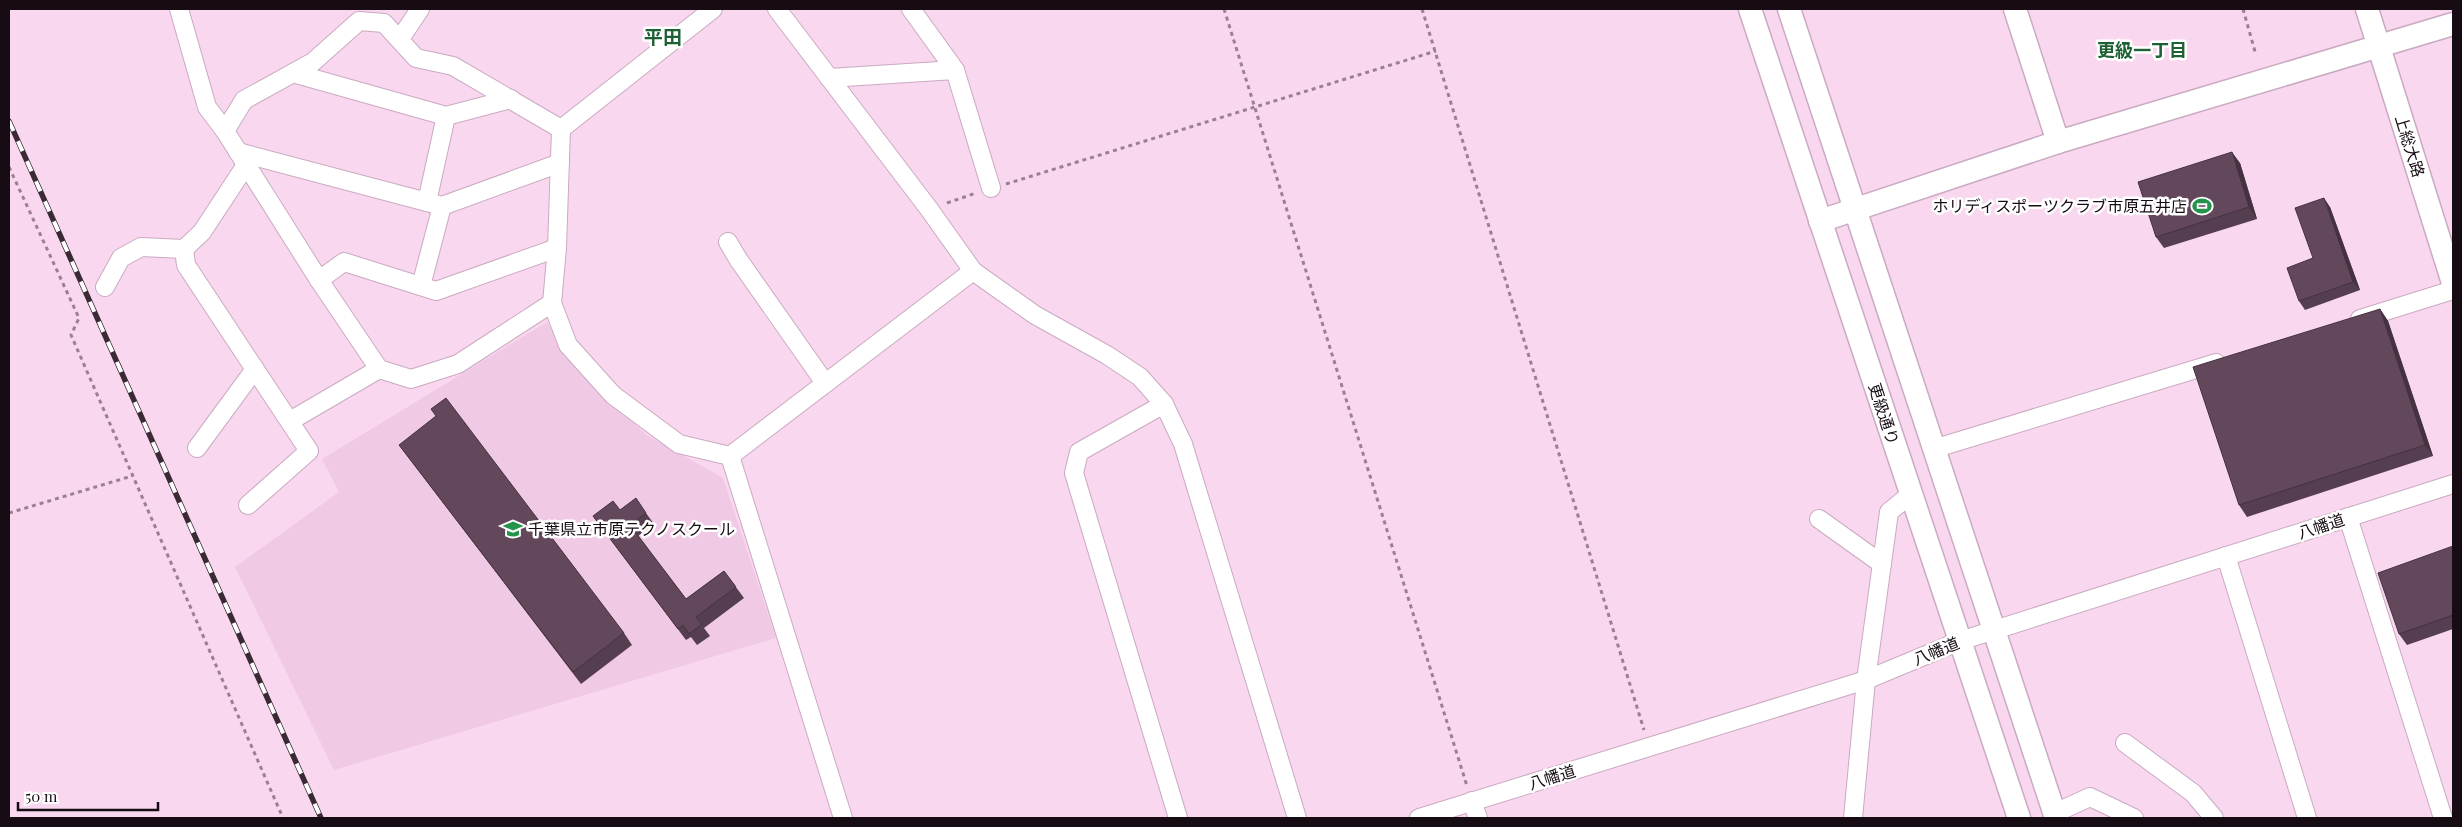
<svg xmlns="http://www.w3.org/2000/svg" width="2462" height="827" font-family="'Playfair Display','Noto Sans JP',serif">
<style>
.built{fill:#f0c9e5}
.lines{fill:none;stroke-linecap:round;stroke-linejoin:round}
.minor-casing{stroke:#caaac1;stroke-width:20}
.tertiary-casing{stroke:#caaac1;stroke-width:25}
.path{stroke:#988191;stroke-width:3;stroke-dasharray:4 4;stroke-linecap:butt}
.minor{stroke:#fff;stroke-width:18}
.tertiary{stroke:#fff;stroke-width:22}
.rail-casing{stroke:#392a35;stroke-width:5.5}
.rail{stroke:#fff;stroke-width:4;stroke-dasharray:11;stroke-linecap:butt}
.wall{fill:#553e4f}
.shaded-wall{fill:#453240}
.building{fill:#63485c;stroke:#453240}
.labels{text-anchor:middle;stroke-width:5;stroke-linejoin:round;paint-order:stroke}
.street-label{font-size:16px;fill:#170c14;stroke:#fff}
.poi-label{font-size:16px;fill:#170c14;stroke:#fff;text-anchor:end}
.neighbourhood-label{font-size:18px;font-weight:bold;fill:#1d6033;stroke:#fff}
.quarter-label{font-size:19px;font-weight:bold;fill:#1d6033;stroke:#fff}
</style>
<rect width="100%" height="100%" fill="#f9d8ef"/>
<polygon class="built" points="547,322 566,357 586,380 647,435 723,478 776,638 334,770 235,567 339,492 322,459"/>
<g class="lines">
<g class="minor-casing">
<g id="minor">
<polyline points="179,9 207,107 225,131 319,280 379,369 411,379 458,364 552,303"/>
<polyline points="777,9 929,209 973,271 1035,315 1107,355 1140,377 1164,404 1183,444 1297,818"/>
<polyline points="911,9 955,70 991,188"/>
<polyline points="400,39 420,9"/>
<polyline points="293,73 446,116 511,99"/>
<polyline points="829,78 955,70"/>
<polyline points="561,129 713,9"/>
<polyline points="225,131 244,100 313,62 359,21 384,23 416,58 453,66 561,129 557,248 552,303 568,345 613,395 679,444 730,456"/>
<polyline points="238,152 442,206 560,163"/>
<polyline points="427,202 446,116"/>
<polyline points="728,242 738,259 825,383"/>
<polyline points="184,249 186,265 309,451 248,505"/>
<polyline points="319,280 344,262 436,291 557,248"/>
<polyline points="421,286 442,206"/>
<polyline points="105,287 121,258 141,247 184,249 202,232 246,165"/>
<polyline points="2360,319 2453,290"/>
<polyline points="1164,404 1079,452 1074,473 1178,818"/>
<polyline points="290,421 379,369"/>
<polyline points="197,448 255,369"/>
<polyline points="1933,449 2216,363"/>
<polyline points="730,456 843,818"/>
<polyline points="730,456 973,271"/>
<polyline points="2348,517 2443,818"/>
<polyline points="1819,519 1882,564"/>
<polyline points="2226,556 2307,818"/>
<polyline points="2125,743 2193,793 2214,818"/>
<polyline points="1472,801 1478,818"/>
<polyline points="2055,813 2090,797 2134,818"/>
<polyline points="1419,818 1866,680 1960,641 2453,484"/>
<polyline points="1853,818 1866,680 1889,512 1911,494"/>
</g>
</g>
<g class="tertiary-casing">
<g id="tertiary">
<polyline points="1750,9 2019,818"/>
<polyline points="1789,9 2056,818"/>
<polyline points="2015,9 2058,142"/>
<polyline points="2367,9 2453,283"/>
<polyline points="1820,221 2058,142 2453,24"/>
</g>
</g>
<g class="path">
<polyline points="1224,9 1467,786"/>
<polyline points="1422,9 1644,730"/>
<polyline points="2243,9 2256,55"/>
<polyline points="9,167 79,318 71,335 283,818"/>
<polyline points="1006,184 1436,51"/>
<polyline points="947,203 976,193"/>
<polyline points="9,513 132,476"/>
</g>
<use href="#minor" class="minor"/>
<use href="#tertiary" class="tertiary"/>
<g class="rail-casing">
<polyline id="rail" points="9,121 321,818"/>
</g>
<use href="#rail" class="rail"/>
</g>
<g class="wall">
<polygon points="2240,163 2257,219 2164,248 2156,237"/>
<polygon points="2330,207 2360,290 2305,310 2299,301"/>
<polygon points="2380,309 2388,321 2433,456 2247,517 2239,505"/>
<polygon points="399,445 624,633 632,645 581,684"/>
<polygon points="620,510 646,513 654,524 638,536 686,599 724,571 744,598 704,628 710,636 697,645 691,637 686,640 593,516"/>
<polygon points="2453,546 2453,629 2407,645 2399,634"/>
</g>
<g class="shaded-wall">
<polygon points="2232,152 2240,163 2257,219 2249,207"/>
<polygon points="2324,198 2330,207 2360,290 2353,282"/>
<polygon points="2380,309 2388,321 2433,456 2425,445"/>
</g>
<g class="building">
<polygon points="2232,152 2249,207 2156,237 2138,182"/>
<polygon points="2324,198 2353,282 2299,301 2287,268 2313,258 2295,208"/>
<polygon points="2380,309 2425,445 2239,505 2193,367"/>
<polygon points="446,398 624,633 573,672 399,445 436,416 431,409"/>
<polygon points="636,498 646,513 630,525 686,599 724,571 736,587 696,617 702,624 689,634 683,625 678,629 593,516 613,501 620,510"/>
<polygon points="2453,546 2453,615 2399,634 2378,573"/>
</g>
<defs>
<g id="stadium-bare" transform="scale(1.5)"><path d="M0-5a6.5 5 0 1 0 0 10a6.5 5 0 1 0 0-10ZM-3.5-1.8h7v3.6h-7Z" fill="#24934c" stroke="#fff" stroke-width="2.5" paint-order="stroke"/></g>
<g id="university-bare" transform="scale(1.5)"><path d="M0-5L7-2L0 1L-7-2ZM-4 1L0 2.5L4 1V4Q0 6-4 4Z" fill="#24934c" stroke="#fff" stroke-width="2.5" paint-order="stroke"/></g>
</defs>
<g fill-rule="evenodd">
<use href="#stadium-bare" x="2202" y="206"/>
<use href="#university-bare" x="513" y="529"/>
</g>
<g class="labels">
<g class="street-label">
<text transform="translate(2410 146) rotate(73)" y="6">上総大路</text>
<text transform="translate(1884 414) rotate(72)" y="6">更級通り</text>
<text transform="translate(2321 526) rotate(-18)" y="6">八幡道</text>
<text transform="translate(1936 651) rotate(-22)" y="6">八幡道</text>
<text transform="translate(1552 777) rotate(-17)" y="6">八幡道</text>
</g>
<g class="poi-label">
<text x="2187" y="212">ホリディスポーツクラブ市原五井店</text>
<text x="528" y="535" text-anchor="start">千葉県立市原テクノスクール</text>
</g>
<g class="neighbourhood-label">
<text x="2142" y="57">更級一丁目</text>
</g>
<g class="quarter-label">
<text x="663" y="44">平田</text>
</g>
</g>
<rect width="2462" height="827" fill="none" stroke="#170c14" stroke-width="20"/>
<path d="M18 802v8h140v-8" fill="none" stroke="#170c14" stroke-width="2.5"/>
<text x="25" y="802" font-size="15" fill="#170c14" stroke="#ffffff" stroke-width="4" paint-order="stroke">50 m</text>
</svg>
